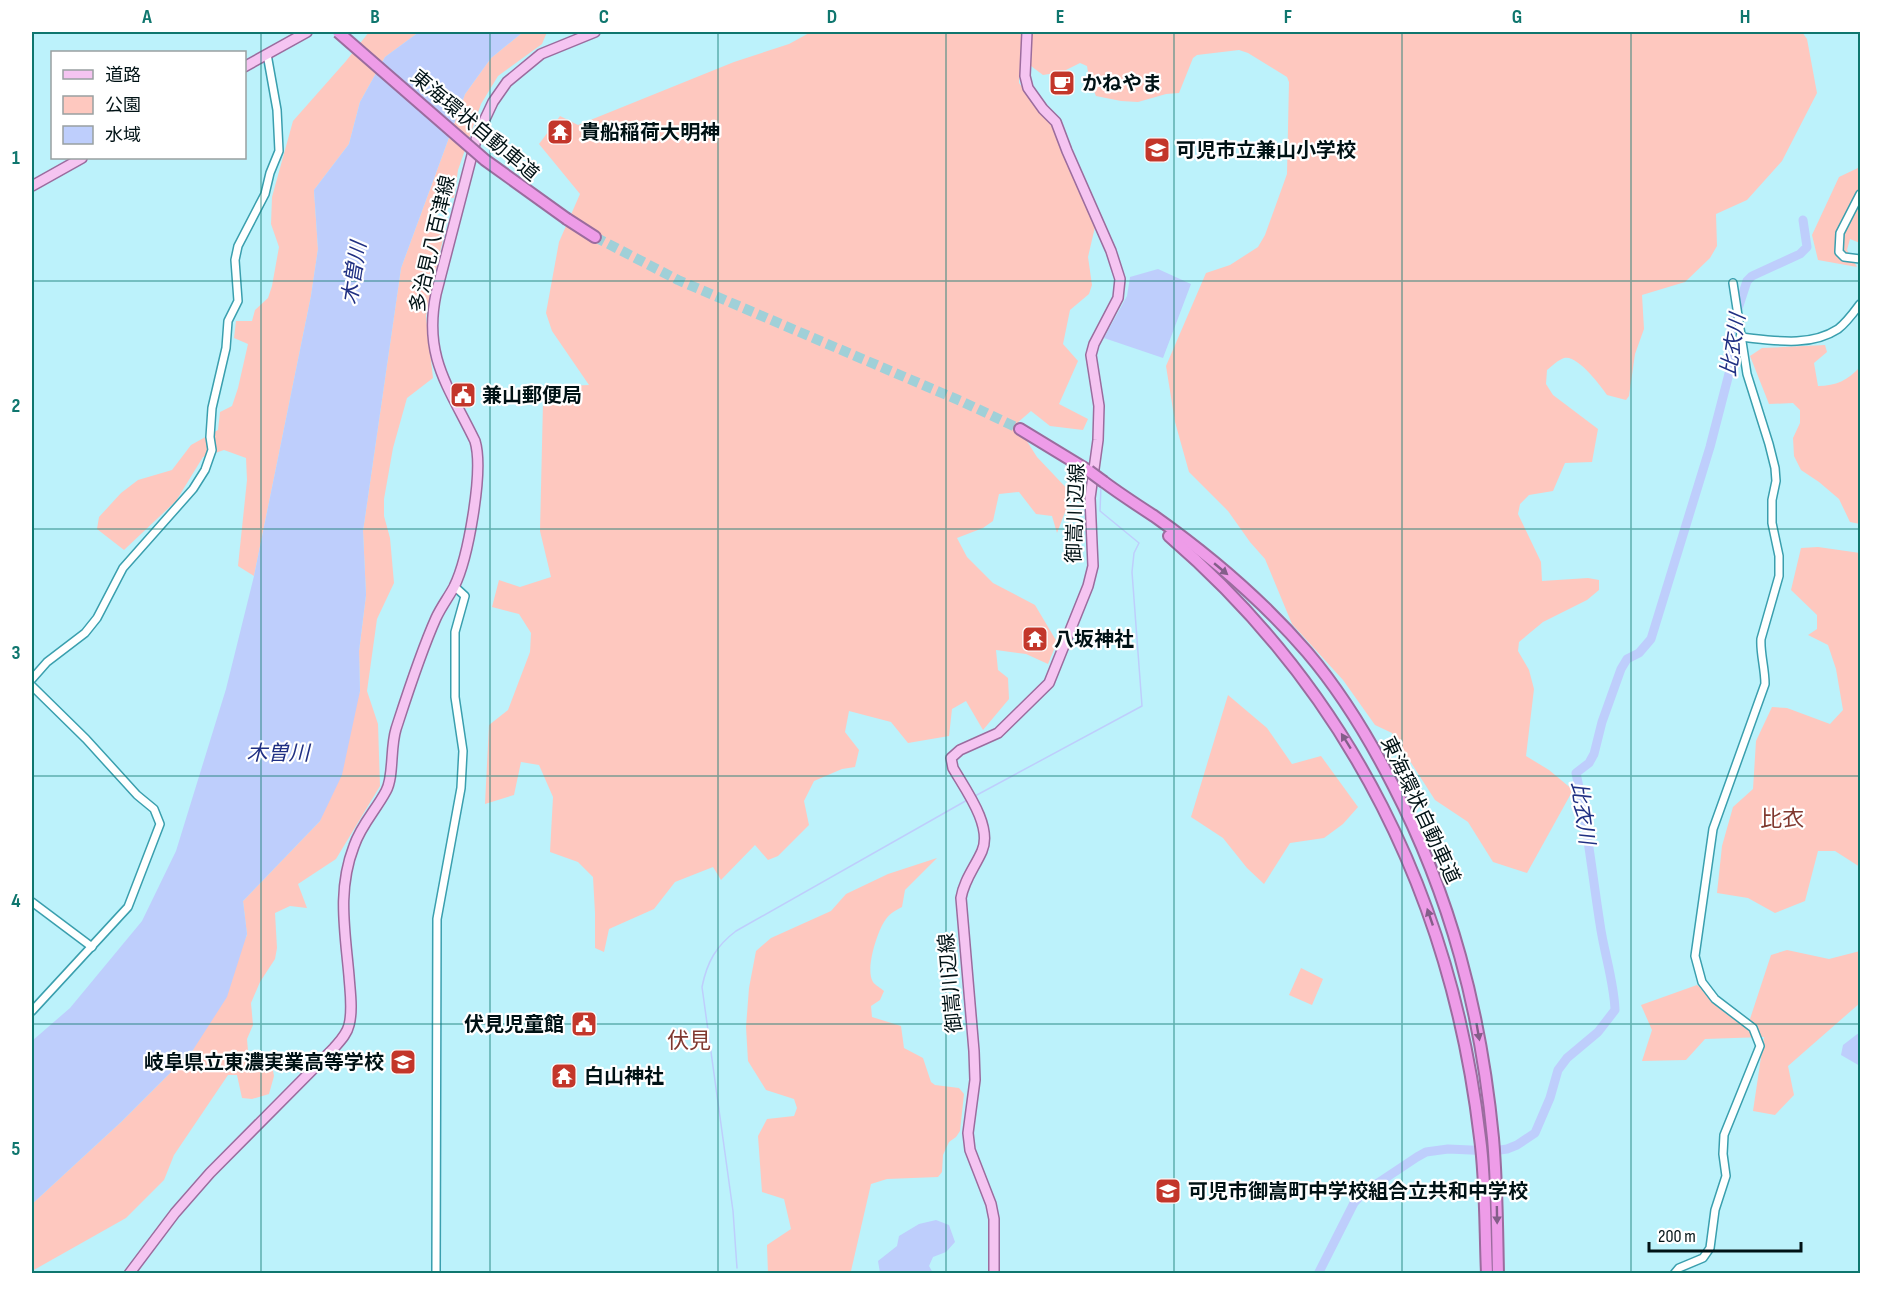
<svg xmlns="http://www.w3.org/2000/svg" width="1892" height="1305" font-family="'Sofia Sans Condensed','Noto Sans JP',sans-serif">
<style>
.green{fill:#fec8bf}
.water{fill:#becefc}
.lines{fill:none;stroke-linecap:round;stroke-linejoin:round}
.stream{stroke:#becefc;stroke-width:1.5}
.river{stroke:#becefc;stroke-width:9}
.highway-tunnel{stroke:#a0d0d8;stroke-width:10;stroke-dasharray:10 5;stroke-linecap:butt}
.minor-casing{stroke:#3a9fae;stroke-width:10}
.major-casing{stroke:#9b6c9e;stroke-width:12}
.highway-casing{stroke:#9b6c9e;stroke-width:14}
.minor{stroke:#fff;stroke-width:7}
.major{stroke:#f5c4f1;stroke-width:9}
.highway{stroke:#ee9ce8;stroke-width:10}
.highway-bridge-casing{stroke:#9b6c9e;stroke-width:14;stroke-linecap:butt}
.highway-bridge{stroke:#ee9ce8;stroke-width:10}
.oneway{fill:#835e89}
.grid{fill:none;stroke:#0f766e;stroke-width:1.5;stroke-opacity:0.55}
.labels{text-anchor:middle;stroke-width:4.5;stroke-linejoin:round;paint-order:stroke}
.poi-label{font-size:20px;font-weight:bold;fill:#001215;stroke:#fff;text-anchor:start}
.street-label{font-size:20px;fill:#001215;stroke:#fff}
.water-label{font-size:21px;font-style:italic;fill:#203083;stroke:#fff}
.quarter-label{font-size:22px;fill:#803930;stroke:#fff}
.neatline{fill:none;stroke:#0f766e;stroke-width:2}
.grid-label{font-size:20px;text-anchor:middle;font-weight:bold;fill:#0f766e}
</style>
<rect width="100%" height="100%" fill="#bcf2fb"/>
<g class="green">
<polygon points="369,32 419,32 385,57 360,102 349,144 314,190 318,249 311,296 254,576 238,566 247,480 246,458 224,450 203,457 176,501 124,550 97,529 99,517 121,493 138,480 172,470 191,445 218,430 220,412 232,406 238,388 248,344 234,338 236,321 252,321 255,310 268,298 272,286 279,247 271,224 272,197 293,121 346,61"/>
<polygon points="523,32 547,32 542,44 498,76 481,104 458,170 454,198 438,197 431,216 445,230 426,316 433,378 407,398 393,448 384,499 384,516 390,538 394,583 377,619 367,691 378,724 380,786 336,859 298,884 307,908 290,906 275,913 277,948 275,959 260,982 251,1003 253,1025 247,1039 248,1051 272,1065 274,1076 269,1094 252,1099 242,1098 237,1075 228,1075 174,1155 164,1180 126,1218 32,1271 32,1204 121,1122 193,1050 247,935 243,901 320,821 360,691 359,651 366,595 363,531 401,268 465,94 491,58"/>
<path d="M811 32H1802L1807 39 1817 93 1782 161 1747 200 1716 214 1717 246 1710 258 1685 282 1642 295 1644 329 1635 354 1629 396 1626 400 1607 395C1601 386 1577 354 1564 358 1558 360 1552 366 1547 370L1546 384 1553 395 1598 429 1592 462 1565 463 1553 491 1529 495 1520 504 1518 514 1541 562 1542 581 1588 578 1599 580V590L1587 600 1543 622 1519 642 1518 651 1529 670 1534 689 1526 756 1549 770 1573 790 1527 873 1493 862 1468 822 1435 800 1392 733 1375 725 1343 680 1292 624 1265 559 1250 542 1228 511 1189 472 1175 422 1166 366 1206 273 1230 265 1258 247 1265 235 1287 174 1289 82 1287 77 1248 53 1239 50 1197 55 1193 58 1179 93 1166 94 1138 102 1121 101 1096 96 1089 79 1087 66 1080 63 1062 72 1043 75 1031 66H1028L1019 75V83L1051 125 1095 227 1088 257 1092 285 1089 294 1070 310 1063 344 1078 361 1059 404 1088 419 1083 430 1050 426 1031 411 1016 424 1037 457 1072 494 1057 533 1052 516 1036 514 1019 492 999 494 993 521 983 528 957 538 967 557 993 583 1035 605 1057 642 1048 664 1026 654 996 650 998 670 1008 678 1009 699 983 730 966 701 952 709 949 736 908 743 891 722 849 711 845 732 859 750 855 767 842 769 814 781 804 801 809 825 778 856 768 860 755 845 721 880 713 867 675 882 654 909 609 929 604 952 595 948V913L593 877 578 862 550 852 553 797 539 765 521 762 514 795 485 804 489 725 508 710 530 652 531 633 519 614 492 607 499 580 520 587 551 577 540 531 543 402 567 386 589 385 552 331 546 313 559 242 580 194 539 144 560 116 578 125 734 62 789 44Z"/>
<polygon points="1860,167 1860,243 1850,239 1847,250 1857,267 1818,260 1812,235 1839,177"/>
<path d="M1825 345 1827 352 1814 363 1818 386C1836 386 1848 380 1860 367V425L1858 433 1860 457V524L1850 522 1839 499 1819 482 1801 470 1794 456 1793 438 1800 423V410L1793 403 1769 404 1750 356 1762 348Z"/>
<polygon points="1818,547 1860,553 1860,867 1835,851 1818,851 1805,901 1775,913 1748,898 1717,893 1722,846 1733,807 1753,789 1756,741 1772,707 1787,708 1830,724 1843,710 1836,669 1828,645 1808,635 1817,629 1817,615 1791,590 1801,548"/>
<polygon points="1228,695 1267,728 1292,764 1321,756 1358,807 1343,824 1324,838 1290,843 1264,884 1247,868 1223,838 1191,817"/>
<path d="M937 858 905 890 902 907C894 911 889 914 884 922 877 933 865 970 873 982 875 985 881 988 884 991L880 1000 871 1006 872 1017 901 1026 904 1048 923 1058 931 1082 935 1085 959 1088 964 1094 960 1131 956 1137 949 1142 943 1155 942 1172 938 1177 887 1179 871 1184 851 1271 837 1274 768 1273 767 1245 791 1229 784 1199 762 1192 758 1136 767 1119 794 1116 797 1108 794 1099 766 1090 748 1061 746 1027 749 988 756 951 771 938 831 911 846 894 888 874Z"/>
<polygon points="1787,950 1829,959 1860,951 1860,1003 1788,1066 1794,1095 1775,1115 1753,1111 1764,1037 1705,1039 1686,1060 1642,1061 1652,1030 1641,1005 1697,985 1749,1022 1771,955"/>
<polygon points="1301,968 1323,979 1312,1005 1289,995"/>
</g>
<g class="water">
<polygon points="419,32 523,32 491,58 465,94 401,268 363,531 366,595 359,651 360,691 342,775 320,821 243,901 247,934 227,997 193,1050 121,1122 32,1204 32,1041 70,1008 142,921 176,851 226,689 254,576 311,296 318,249 314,190 349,144 360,102 385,57"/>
<polygon points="1158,269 1191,284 1163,358 1104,338 1127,296 1130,277"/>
<polygon points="1860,1032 1860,1066 1841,1055 1843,1045"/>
<polygon points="936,1220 949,1225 955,1242 946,1252 933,1257 929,1266 933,1273 880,1273 878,1261 897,1246 899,1236 919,1224"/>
</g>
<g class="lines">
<g class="stream">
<polyline points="975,796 1142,706 1132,572 1134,553 1139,543 1100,511 1101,484"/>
<path d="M737 1268 733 1211 702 987C707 962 716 946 736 931L969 799"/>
</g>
<path class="river" d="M1318 1274 1354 1203 1363 1193 1417 1157 1426 1152 1448 1149 1493 1151 1507 1149 1517 1145 1535 1133 1550 1098 1558 1070 1567 1058 1598 1032 1615 1010C1614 981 1604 953 1600 924 1592 873 1587 823 1576 773L1589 763 1594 754 1602 722 1621 669 1627 659 1639 653 1651 639 1710 447 1731 366V330L1747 281 1752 276 1800 254 1807 247 1803 220"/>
<polyline class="highway-tunnel" points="595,237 678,280 963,402 1020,429"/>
<g class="minor-casing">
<g id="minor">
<polyline points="1860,194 1840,233 1839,252 1844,257 1860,259"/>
<path d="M1740 337C1771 340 1809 348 1838 329 1847 322 1854 312 1860 304"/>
<polyline points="32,679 47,662 85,633 97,618 123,568 193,489 205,470 212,450 210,437 212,408 226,348 228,321 238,301 235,260 238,246 265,194 270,173 279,151 277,110 267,54"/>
<polyline points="32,686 86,739 137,795 154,809 160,824 128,907 32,1011"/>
<polyline points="32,902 92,947"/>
<polyline points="436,1274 437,919 461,788 463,751 455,697 455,632 465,596 454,586"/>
<path d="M1674 1274 1679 1268 1703 1258 1710 1248 1715 1210 1726 1176 1723 1154 1724 1135 1760 1046 1753 1028 1715 999 1702 982 1695 956 1713 829 1765 684C1765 668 1760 653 1761 639L1779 576V556L1772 523V500L1776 481 1775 468 1769 444 1747 374 1733 283"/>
</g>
</g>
<g class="major-casing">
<g id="major">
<polyline points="244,67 307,32"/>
<polyline points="32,186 82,158"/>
<path d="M129 1274 175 1213 210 1173 334 1048C340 1041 347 1034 349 1025 353 1010 350 991 349 976 345 930 337 890 354 846 361 825 376 810 386 791 394 777 390 748 396 729 408 692 420 654 436 618 441 607 448 598 454 587 468 559 484 471 475 441 449 387 423 357 436 294L477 136 493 102 507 82 541 54 595 32"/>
<path d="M994 1274V1219L991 1204 970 1150 968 1133 975 1080 974 1051 961 898C964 880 975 867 982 851 993 826 965 789 953 768L951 758 960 750 998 733 1049 683 1088 586 1093 566 1090 498 1098 440 1099 406 1091 355 1094 344 1118 298 1120 279 1111 251 1067 151 1056 122 1043 109 1028 88 1025 76 1027 32"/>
</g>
</g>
<g class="highway-casing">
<g id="highway">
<polyline points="567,219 595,237"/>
<polyline points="1020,429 1089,471"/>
<path d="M1104 482C1120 494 1137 505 1154 516 1209 555 1263 601 1307 652 1342 693 1369 738 1393 785 1451 897 1481 1013 1493 1138 1497 1183 1497 1228 1498 1274"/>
<path d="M1169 536C1351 693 1452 900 1480 1138 1486 1182 1485 1228 1487 1274"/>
</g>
</g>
<use href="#minor" class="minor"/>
<use href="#major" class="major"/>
<use href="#highway" class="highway"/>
<g class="highway-bridge-casing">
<g id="highway-bridge">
<polyline points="338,32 485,160 567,219"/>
<polyline points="1089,471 1104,482"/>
</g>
</g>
<use href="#highway-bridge" class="highway-bridge"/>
</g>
<defs><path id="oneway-solid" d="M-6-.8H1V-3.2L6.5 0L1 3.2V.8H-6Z" transform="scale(1.5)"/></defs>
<g class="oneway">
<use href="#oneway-solid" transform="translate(1221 569) rotate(40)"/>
<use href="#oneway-solid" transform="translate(1346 741) rotate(-122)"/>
<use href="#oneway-solid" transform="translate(1430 917) rotate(-109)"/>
<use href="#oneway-solid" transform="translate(1478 1032) rotate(80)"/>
<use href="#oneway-solid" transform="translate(1497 1215) rotate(89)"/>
</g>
<path class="grid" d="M261 32V1274M490 32V1274M718 32V1274M946 32V1274M1174 32V1274M1402 32V1274M1631 32V1274M32 281H1860M32 529H1860M32 776H1860M32 1024H1860"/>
<defs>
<g id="cafe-square" transform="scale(1.35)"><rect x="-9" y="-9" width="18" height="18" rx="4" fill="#c3362a" stroke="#fff"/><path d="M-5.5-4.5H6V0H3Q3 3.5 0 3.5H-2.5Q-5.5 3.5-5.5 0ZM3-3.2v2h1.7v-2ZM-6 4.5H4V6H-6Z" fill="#fff"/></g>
<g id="temple-square" transform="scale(1.35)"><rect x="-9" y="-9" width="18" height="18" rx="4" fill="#c3362a" stroke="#fff"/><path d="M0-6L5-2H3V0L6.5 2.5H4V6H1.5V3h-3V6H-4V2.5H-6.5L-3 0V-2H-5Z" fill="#fff"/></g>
<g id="school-square" transform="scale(1.35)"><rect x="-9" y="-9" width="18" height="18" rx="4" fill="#c3362a" stroke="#fff"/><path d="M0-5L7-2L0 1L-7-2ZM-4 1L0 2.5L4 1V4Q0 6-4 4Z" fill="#fff"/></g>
<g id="civic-square" transform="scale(1.35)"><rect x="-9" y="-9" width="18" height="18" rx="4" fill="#c3362a" stroke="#fff"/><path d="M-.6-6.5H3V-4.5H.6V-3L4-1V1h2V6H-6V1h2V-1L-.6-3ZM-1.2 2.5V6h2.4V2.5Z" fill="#fff"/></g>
</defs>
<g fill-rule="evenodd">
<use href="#cafe-square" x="1062" y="83"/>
<use href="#temple-square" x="560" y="132"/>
<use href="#school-square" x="1157" y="150"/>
<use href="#civic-square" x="463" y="395"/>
<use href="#temple-square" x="1035" y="639"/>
<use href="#civic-square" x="584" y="1024"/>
<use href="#school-square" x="403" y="1062"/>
<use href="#temple-square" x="564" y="1076"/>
<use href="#school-square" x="1168" y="1191"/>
</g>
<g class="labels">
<g class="poi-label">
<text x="1082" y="90">かねやま</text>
<text x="580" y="139">貴船稲荷大明神</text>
<text x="1176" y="157">可児市立兼山小学校</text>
<text x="482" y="402">兼山郵便局</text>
<text x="1054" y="646">八坂神社</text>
<text x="564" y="1031" text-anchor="end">伏見児童館</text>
<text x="384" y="1069" text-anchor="end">岐阜県立東濃実業高等学校</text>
<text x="584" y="1083">白山神社</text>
<text x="1188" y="1198">可児市御嵩町中学校組合立共和中学校</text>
</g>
<g class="street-label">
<text transform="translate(475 125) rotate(40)" y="7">東海環状自動車道</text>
<text transform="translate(432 244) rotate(-77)" y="7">多治見八百津線</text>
<text transform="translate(1075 513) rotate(-88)" y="7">御嵩川辺線</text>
<text transform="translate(1421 810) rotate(65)" y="7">東海環状自動車道</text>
<text transform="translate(950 983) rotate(-95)" y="7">御嵩川辺線</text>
</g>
<g class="water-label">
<text transform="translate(354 273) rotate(-81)" y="7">木曽川</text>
<text transform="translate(1733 345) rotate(-81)" y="7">比衣川</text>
<text x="278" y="760">木曽川</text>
<text transform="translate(1583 813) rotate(82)" y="7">比衣川</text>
</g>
<g class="quarter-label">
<text x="1782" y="826">比衣</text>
<text x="689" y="1048">伏見</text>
</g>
</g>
<rect width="1892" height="1305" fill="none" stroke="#ffffff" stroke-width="66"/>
<rect x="51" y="51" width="195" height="108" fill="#ffffff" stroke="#99a0a1" stroke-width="1.5"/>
<rect x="63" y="70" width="30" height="9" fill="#f5c4f1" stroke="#99a0a1" stroke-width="1.5"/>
<text x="105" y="81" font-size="18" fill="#001215">道路</text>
<rect x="63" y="96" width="30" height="18" fill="#fec8bf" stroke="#99a0a1" stroke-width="1.5"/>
<text x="105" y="111" font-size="18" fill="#001215">公園</text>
<rect x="63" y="126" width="30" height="18" fill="#becefc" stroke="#99a0a1" stroke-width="1.5"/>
<text x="105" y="141" font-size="18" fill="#001215">水域</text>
<path d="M1649 1242v9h152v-9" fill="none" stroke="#001215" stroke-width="3"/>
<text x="1658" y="1242" font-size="18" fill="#001215" stroke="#ffffff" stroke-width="4.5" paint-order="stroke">200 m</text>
<rect x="33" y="33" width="1826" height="1239" class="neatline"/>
<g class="grid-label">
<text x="147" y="23">A</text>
<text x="375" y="23">B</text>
<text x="604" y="23">C</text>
<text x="832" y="23">D</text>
<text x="1060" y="23">E</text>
<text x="1288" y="23">F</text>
<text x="1517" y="23">G</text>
<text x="1745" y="23">H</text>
<text x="16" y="164">1</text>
<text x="16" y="412">2</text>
<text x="16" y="659">3</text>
<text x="16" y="907">4</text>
<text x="16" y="1155">5</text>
</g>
</svg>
